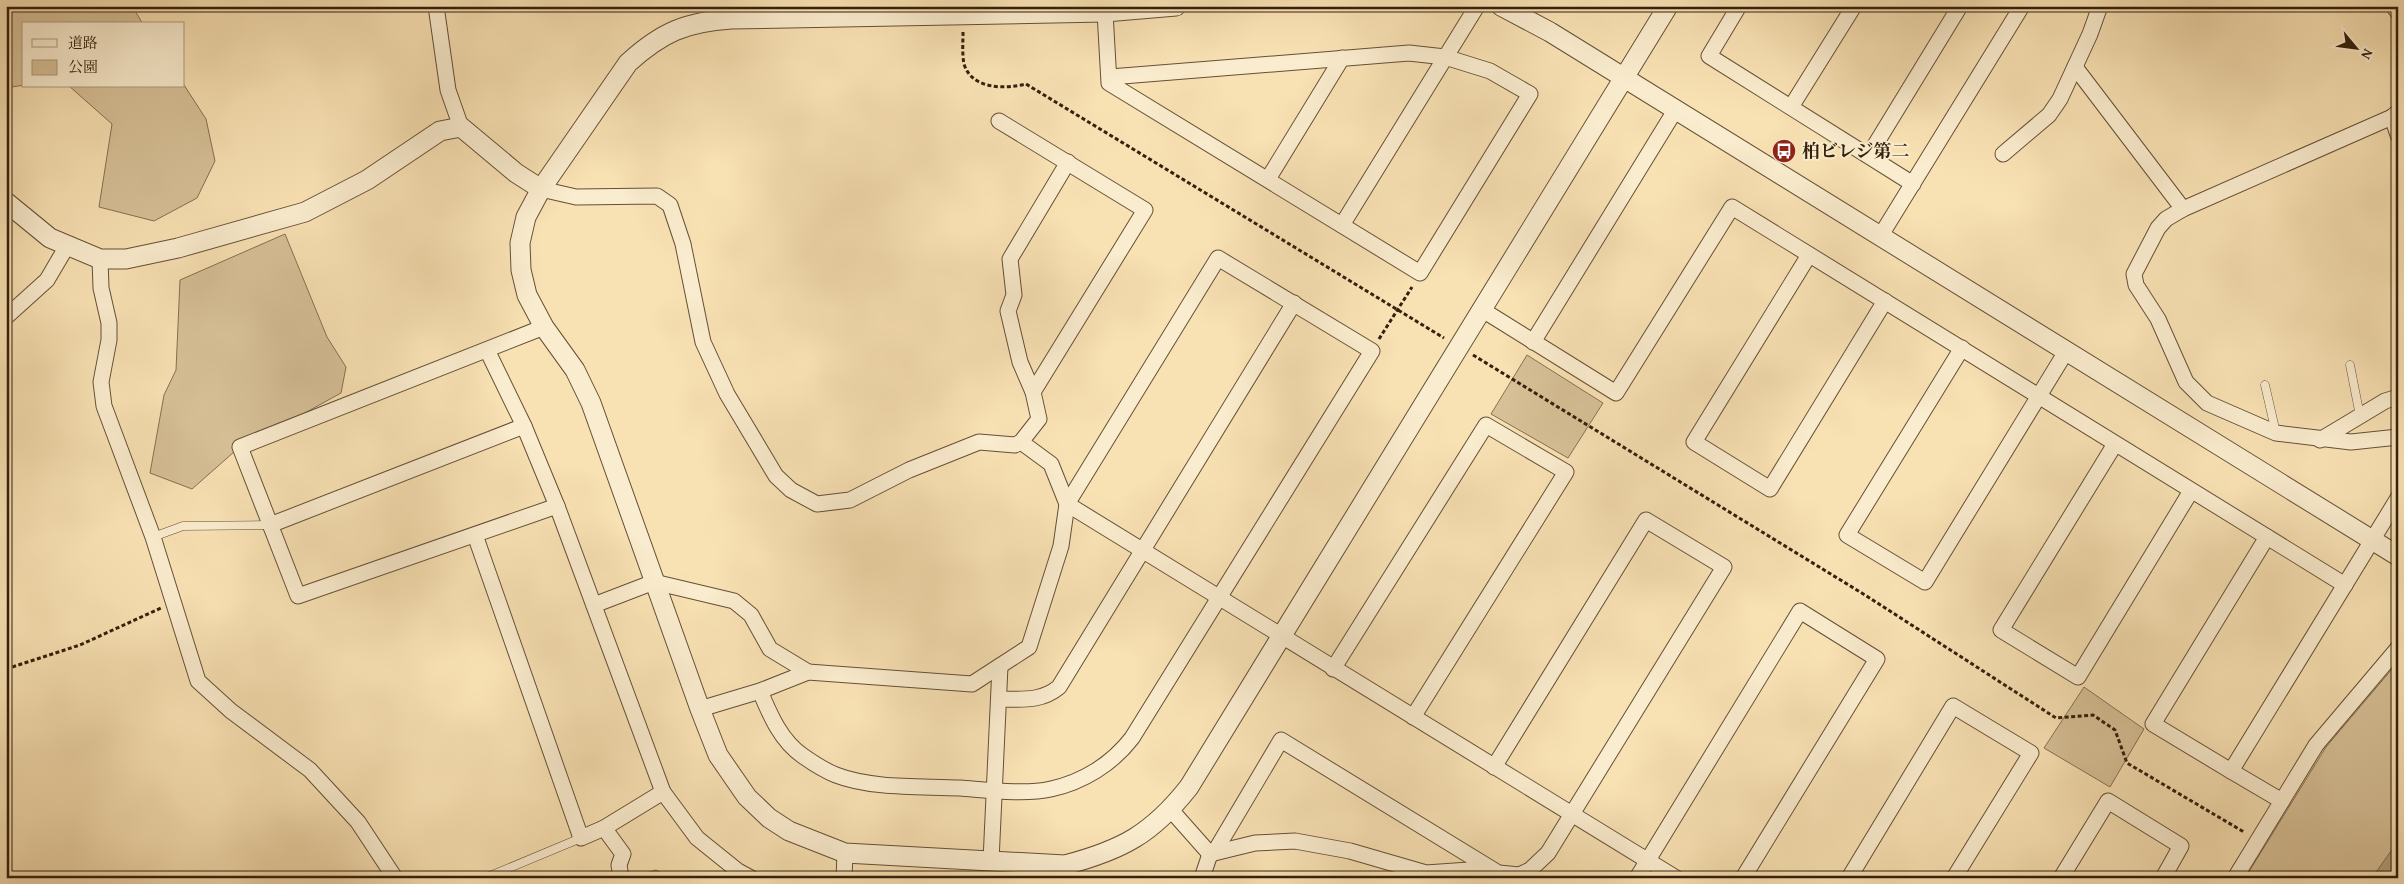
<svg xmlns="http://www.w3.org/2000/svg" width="2404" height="884" font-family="'Gentium Book Plus','Noto Serif JP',serif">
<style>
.green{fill:#d7c097;stroke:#867052}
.water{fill:#b59f7a;stroke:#816c4e}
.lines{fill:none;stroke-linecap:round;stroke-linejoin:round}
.service-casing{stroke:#655036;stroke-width:9}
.minor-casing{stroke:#655036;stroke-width:17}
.tertiary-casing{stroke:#655036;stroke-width:21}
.path{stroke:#34200c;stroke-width:3;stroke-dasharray:4 2.5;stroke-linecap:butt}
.service{stroke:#faecce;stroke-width:8}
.minor{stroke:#faecce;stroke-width:15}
.tertiary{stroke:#faecce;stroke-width:19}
.labels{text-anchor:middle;stroke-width:4;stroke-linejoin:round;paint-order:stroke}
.poi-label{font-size:18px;font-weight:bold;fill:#34200c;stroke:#faecce;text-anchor:start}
</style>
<rect width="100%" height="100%" fill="#f8e1b3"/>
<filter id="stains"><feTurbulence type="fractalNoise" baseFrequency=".004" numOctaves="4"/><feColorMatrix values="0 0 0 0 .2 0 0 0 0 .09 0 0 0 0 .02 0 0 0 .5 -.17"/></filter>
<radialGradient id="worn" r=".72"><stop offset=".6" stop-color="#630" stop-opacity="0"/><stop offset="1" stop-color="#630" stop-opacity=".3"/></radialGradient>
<g class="green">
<polygon points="6,6 132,6 143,24 24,24 24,85 6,88"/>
<polygon points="184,85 206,119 215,161 197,198 154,221 99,207 112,124 69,86"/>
<polygon points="285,234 327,337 346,367 341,393 234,452 192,489 150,473 164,395 176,370 180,280"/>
<polygon points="1527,355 1603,403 1568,458 1491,414"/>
<polygon points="2398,662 2398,878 2245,878 2326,747"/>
<polygon points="2084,687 2144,729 2110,787 2044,748"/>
<polygon points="656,870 669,878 634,878 634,877"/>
</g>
<polygon class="water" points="2398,841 2398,878 2372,878"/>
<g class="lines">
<g class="service-casing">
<g id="service">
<polyline points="2350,365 2360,416"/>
<polyline points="2265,385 2276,433"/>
<polyline points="153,537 183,526 270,525"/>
<polyline points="490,876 581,838"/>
</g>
</g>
<g class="minor-casing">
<g id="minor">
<polyline points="436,6 448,90 461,127"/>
<polyline points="1739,6 1709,56 1913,184"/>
<polyline points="2393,6 2398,12"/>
<polyline points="1105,12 1109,83 1420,273 1530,94 1490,71 1445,57 1409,53 1110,77"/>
<polyline points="2075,67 2183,209"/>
<polyline points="1791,107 1854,6"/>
<polyline points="2398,112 2392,117 2183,209 2166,219 2158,228 2134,274 2136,285 2158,319 2186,382 2207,403 2276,433 2351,442 2398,437"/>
<polyline points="2392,117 2398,135"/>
<polyline points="999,121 1145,210 1033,392"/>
<polyline points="2003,154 2049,115 2060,99 2090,34 2100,6"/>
<polyline points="1869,155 1960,6"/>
<polyline points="1268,179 1342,58"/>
<polyline points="541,189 576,197 657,196 670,205 683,244 703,342 727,394 776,476 791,490 817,504 850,500 909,470 979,442 1015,445 1021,442 1039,419 1033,392 1020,362 1008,311 1014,295 1010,259 1068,162"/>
<polyline points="1342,225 1477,6"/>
<polyline points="1881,235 2022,6"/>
<polyline points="1809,255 1694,442 1770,489 1885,301"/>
<polyline points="100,259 101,288 109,323 109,340 101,382 104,406 153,537 198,681 231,711 310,770 358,822 395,878"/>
<polyline points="1481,309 1616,393 1732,207 2345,585"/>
<polyline points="6,317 47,280 67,246"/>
<polyline points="544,327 240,447 298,596 557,506"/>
<polyline points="1533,342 1676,109"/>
<polyline points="1962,348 1847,535 1925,582 2067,350"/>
<polyline points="487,350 524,426 557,506 663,792 697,838 738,871 751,878"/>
<polyline points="2320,440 2385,401 2398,397"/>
<polyline points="1021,442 1051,464 1067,504 1676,878"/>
<polyline points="2115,444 2001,630 2078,677 2191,491"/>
<polyline points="270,525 524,426"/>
<polyline points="475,535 581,838 604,828 663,792"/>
<polyline points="2267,537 2153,724 2231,771 2398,498"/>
<polyline points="594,605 654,582 734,601 751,615 770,649 808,672"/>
<polyline points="1333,669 1486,425 1566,472 1413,717"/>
<path d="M999 699C1022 699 1041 702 1059 687L1294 303"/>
<path d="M700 709 760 691 808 672 972 684 1029 647 1061 546 1067 504 1218 258 1372 351 1132 738C1112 764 1083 782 1051 789 1025 795 987 790 960 788 922 786 872 789 836 775 826 771 813 763 803 756 781 741 770 715 760 691"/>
<polyline points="2231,771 2282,801"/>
<polyline points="1171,810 1210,854"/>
<polyline points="604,828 623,854 619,865 621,878"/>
<polyline points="1214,853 1281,740 1495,871"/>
<polyline points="1210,854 1255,843 1295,841 1350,851 1426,873 1469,870 1519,875 1530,870 1548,853 1724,567 1646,520 1494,767"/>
<polyline points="991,861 1000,666"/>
<polyline points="844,878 845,853"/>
<polyline points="1202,878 1210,854"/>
<polyline points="1637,878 1800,611 1877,659 1743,878"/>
<polyline points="1849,878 1953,706 2031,753 1954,878"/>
<polyline points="2061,878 2108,801 2181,846 2163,878"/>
<polyline points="2235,878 2316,745 2398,648"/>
</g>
</g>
<g class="tertiary-casing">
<g id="tertiary">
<path d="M1176 6 1105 12 731 19C686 22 662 32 628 63L541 189 526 217 520 243 521 270 527 295 544 327 575 370 591 403 700 709 718 755 747 797 769 818 789 831 845 853 1065 865C1122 850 1152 834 1189 787L1668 6"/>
<polyline points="1501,6 1550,32 2398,556"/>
<polyline points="6,202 50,238 100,259 126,259 178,248 305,212 367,180 440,131 461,127 516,173 541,189"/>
</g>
</g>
<g class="path">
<path d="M963 32C963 41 962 54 964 64 972 90 1005 89 1026 84L1444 338"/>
<polyline points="1379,339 1412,287"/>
<polyline points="1473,355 1865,595 2056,718 2093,715 2115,730 2127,763 2244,832"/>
<polyline points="6,669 80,645 161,608"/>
<polyline points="6,709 6,712"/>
</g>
<use href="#service" class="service"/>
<use href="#minor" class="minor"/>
<use href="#tertiary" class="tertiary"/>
</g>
<defs>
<g id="bus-disc" transform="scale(1.25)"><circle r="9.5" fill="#8f2418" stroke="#faecce"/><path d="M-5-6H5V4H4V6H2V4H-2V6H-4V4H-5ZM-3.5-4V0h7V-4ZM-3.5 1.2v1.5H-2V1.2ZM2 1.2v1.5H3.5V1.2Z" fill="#fff"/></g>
</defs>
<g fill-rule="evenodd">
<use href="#bus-disc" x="1784" y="151"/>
</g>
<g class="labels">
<g class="poi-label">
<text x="1802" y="157">柏ビレジ第二</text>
</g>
</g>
<rect width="2404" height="884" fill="none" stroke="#f8e1b3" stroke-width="25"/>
<rect x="8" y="8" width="2389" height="869" fill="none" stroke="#34200c" stroke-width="2.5"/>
<rect x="12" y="12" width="2379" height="859" fill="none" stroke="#34200c"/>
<rect x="22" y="22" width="162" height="65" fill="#faecce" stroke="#ab9a80"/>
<rect x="32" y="39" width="25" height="8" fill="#faecce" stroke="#ab9a80"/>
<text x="68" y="48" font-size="15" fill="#34200c">道路</text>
<rect x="32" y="60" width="25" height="15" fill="#d7c097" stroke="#ab9a80"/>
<text x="68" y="72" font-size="15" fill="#34200c">公園</text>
<g transform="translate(2356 48) rotate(119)" stroke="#faecce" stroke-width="4" paint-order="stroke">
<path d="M0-4L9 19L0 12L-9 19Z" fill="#34200c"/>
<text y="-8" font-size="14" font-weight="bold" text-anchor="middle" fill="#34200c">N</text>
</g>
<rect width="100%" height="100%" filter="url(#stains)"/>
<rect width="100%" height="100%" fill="url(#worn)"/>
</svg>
